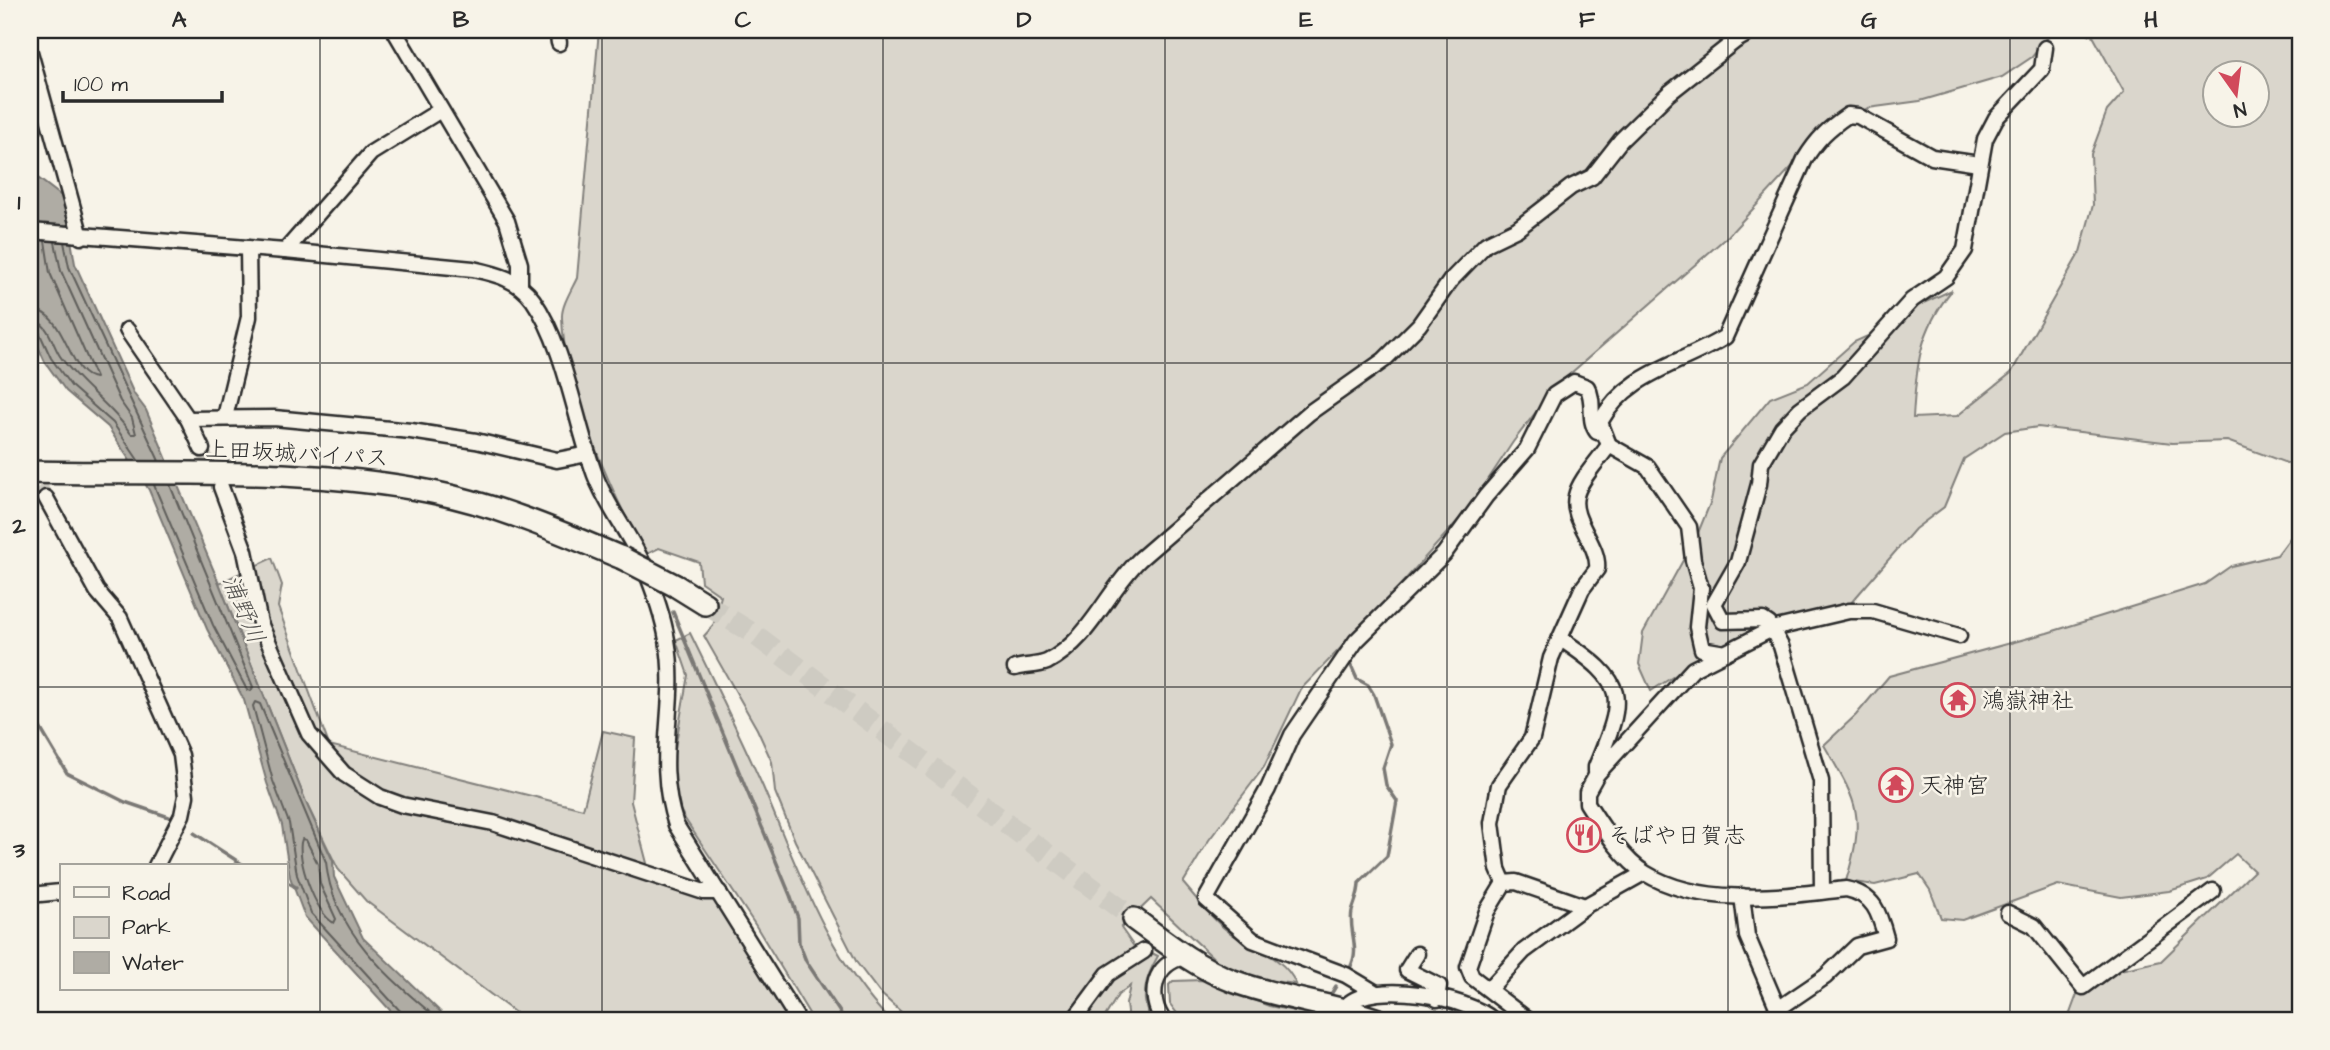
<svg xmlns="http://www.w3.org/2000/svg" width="2330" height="1050" font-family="'Architects Daughter','Klee One',sans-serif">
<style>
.green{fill:#dad6cc;stroke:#82807c;stroke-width:2;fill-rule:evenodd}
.water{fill:#afaca4;stroke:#7a7874;stroke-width:2}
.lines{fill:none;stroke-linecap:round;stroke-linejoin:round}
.shore{stroke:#605f5b;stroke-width:2}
.stream{stroke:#7a7874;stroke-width:3.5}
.minor-tunnel{stroke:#cecbc2;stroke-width:14;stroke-dasharray:14 7;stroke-linecap:butt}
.highway-tunnel{stroke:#cecbc2;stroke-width:21;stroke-dasharray:21 10;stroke-linecap:butt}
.minor-casing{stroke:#2b2b2b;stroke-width:19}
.highway-casing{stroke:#2b2b2b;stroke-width:26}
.minor{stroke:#f7f3e8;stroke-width:14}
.highway{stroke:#f7f3e8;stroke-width:21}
.highway-bridge-casing{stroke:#2b2b2b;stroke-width:26;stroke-linecap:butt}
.highway-bridge{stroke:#f7f3e8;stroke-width:21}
.grid{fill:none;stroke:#2b2b2b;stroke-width:2;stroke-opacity:0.55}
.labels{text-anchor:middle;stroke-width:5;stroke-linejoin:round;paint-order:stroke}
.street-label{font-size:23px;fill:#2b2b2b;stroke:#f7f3e8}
.poi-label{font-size:23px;fill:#2b2b2b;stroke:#f7f3e8;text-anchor:start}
.water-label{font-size:24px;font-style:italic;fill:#53524f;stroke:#f7f3e8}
.neatline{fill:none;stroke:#2b2b2b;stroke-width:2.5}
.grid-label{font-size:23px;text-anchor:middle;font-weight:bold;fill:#2b2b2b}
</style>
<rect width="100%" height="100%" fill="#f7f3e8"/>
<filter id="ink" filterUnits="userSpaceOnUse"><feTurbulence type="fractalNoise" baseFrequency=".0143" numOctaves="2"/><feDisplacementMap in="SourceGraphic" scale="14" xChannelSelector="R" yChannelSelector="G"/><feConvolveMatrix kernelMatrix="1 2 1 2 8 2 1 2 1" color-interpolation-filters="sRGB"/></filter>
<g filter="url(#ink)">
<g class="green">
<path d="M599 30H2054L2032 57 2002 77 1920 101 1868 108 1824 132 1729 235 1555 387 1513 442 1470 507 1387 600 1301 689 1264 767 1209 840 1183 883C1196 898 1209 915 1224 928 1247 948 1283 953 1296 984L1264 980 1222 966 1151 899 1121 928 1137 951 1068 1020H910L879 992 857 963 795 841 775 792 772 762 757 729 704 636 713 626 721 596 701 582 699 562 659 548 645 555C612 492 564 389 562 318 561 306 572 289 577 278Z"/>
<path d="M2082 30H2300V468L2227 441 2172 443 2038 427 2005 432 1964 459 1944 507 1915 529 1850 604 1780 620 1694 663 1651 691 1639 664 1643 633 1698 533 1711 501 1720 458 1770 398 1808 383 1854 342 1906 319 1919 305 1952 290C1919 331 1916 367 1913 418L1957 416 2011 373 2080 252 2093 205 2091 154 2107 111 2124 92 2093 36ZM2214 74H2256V116H2214Z"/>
<path d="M2300 525V1020H2072L2069 1016 2083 978 2161 961 2254 871 2236 854 2207 879 2169 891 2121 897 2058 885 1962 920 1941 918 1930 890 1919 874 1875 885 1846 881C1866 814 1858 804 1824 745L1856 715 1889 676 2047 633 2205 584 2231 566 2277 555Z"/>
<polygon points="272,558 282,585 278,607 329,745 583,809 603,731 635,738 631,802 648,867 712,895 744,941 788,1020 525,1020 366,901 338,869 308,807 219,583"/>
<path d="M690 633C715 684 740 735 763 787 796 865 829 960 890 1020H813L756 926 685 819 677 804 673 781V759L688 675 676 640Z"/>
<path d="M1148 951 1158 956C1146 976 1138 999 1152 1020H1128L1126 1004 1130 986 1118 995 1103 1020H1078L1110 976Z"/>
<polygon points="1203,980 1269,1006 1325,1017 1324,1020 1182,1020 1170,1004 1169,985 1173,981"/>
</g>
<polygon class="water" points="30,158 38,178 64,198 75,264 134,394 146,410 219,583 308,807 333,861 334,877 363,938 449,1020 399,1020 305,917 290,877 282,825 267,783 244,700 207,629 149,490 108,427 66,391 45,362 30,329"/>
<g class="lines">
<g class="shore">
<polyline points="64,242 69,267 159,461"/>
<path d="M30 309C68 311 67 377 96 378L50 273 45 241"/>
<path d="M30 320C49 321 51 342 60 356 80 386 111 404 131 434H136L132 418 120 401 61 271 55 242"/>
<polyline points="30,328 39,332 51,358 71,386 113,423 138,460"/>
<polyline points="154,485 213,625 247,690 251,691 253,687 170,485"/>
<path d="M302 839 306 840 318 864 320 884 336 919 334 923C316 915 295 857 302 839Z"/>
<path d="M404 1020 402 1013 311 913 297 875 289 823 273 781 253 706 255 702 260 704 326 862C332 930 390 979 439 1020"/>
</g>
<g class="stream">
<polyline points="673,612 790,895 798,918 799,943 806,961 845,1020"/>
<path d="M1349 661 1357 679 1368 685 1374 695 1391 744 1383 768 1386 785 1397 801 1387 856 1359 883C1359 894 1355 901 1352 911 1348 931 1361 948 1350 968"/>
<polyline points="30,711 67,773 125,802 169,817"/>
<polyline points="194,833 245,866"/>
<polyline points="285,881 296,887"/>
<polyline points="1328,999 1336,986"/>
<polyline points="1316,1020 1321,1012"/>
</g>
<g class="minor-tunnel">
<polyline points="202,449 217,479"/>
<polyline points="32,467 46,498"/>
</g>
<polyline class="highway-tunnel" points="705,604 754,634 1134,919"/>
<g class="minor-casing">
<g id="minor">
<polyline points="394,30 507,221 520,264 520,285"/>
<polyline points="557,30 559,43"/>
<polyline points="30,52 81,237"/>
<path d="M30 231 285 251 473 269C496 274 518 279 533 300 565 346 575 421 595 475 607 507 629 533 643 564 653 588 663 615 667 640 679 706 653 757 676 825L798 1020"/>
<polyline points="285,251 371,153 439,111"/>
<polyline points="127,330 188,419 202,449"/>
<polyline points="225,417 249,317 248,248"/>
<polyline points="188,419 274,418 411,431 476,441 557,460 588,454"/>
<polyline points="1609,445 1648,467 1689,527 1693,560 1701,588 1697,627 1702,649 1725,653"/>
<polyline points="221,487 245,551 260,623 309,734 344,774 380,797 402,805 493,823 704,892 719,892"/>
<polyline points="46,498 97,591 120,618 181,755 186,796 182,815 156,866"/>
<path d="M1561 639C1628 684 1626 695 1596 767V772"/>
<path d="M1015 668C1025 665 1038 666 1047 662 1091 639 1106 592 1140 559L1309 413 1384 360 1419 325 1451 280 1486 244 1517 229 1571 187 1592 177 1621 140 1668 94 1735 41 1754 30"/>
<polyline points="1504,883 1516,882 1585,906"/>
<polyline points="1822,891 1821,781 1781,646 1769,624 1763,620 1723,621 1714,604 1738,562 1759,484 1761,464 1782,428 1800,409 1843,377 1912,300 1946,277 1965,250 1985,139 1996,118 2042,69 2045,48"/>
<polyline points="30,895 61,892"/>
<polyline points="1742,896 1747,936 1778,1009"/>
<polyline points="2008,913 2034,926 2083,987 2213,891"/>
<polyline points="1417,954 1407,970 1439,986 1437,999"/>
<polyline points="1490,988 1524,951 1585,906 1644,873"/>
<path d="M1376 993 1346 975 1253 940 1206 899 1268 789 1292 735 1356 641 1444 554 1486 496 1527 449 1554 395 1574 382 1587 387C1596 402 1587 419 1597 432"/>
<path d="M1347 1005C1374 979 1467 997 1493 1020"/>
<polyline points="1074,1020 1108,974 1144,951"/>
<path d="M1163 1020C1147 996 1153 963 1185 957"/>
<path d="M1528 1020 1472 977 1468 967 1487 911 1504 883 1498 869 1492 823 1499 785 1532 738 1551 658 1582 589 1597 569C1600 545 1570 520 1576 496 1579 480 1599 460 1609 445L1600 422C1628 372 1680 365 1725 337L1805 159C1817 139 1829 128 1848 115L1858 116 1932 157 1979 164"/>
<path d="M1767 1020 1778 1009 1825 977 1857 946 1886 938C1879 912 1874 895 1846 889 1784 896 1701 908 1645 873 1622 859 1602 826 1587 803V792L1597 774 1693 669 1772 629 1849 611H1873L1959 636"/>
</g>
</g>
<g class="highway-casing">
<g id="highway">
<path d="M30 472C163 475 300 466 432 492 498 505 560 532 622 558"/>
<polyline points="676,586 705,604"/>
<path d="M1134 919C1165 942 1196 967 1233 981 1280 999 1331 1003 1378 1020"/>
</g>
</g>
<use href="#minor" class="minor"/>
<use href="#highway" class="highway"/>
<g class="highway-bridge-casing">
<polyline id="highway-bridge" points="622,558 676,586"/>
</g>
<use href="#highway-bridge" class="highway-bridge"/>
</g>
</g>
<path class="grid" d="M320 30V1020M602 30V1020M883 30V1020M1165 30V1020M1447 30V1020M1728 30V1020M2010 30V1020M30 363H2300M30 687H2300"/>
<defs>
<g id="temple-ring" transform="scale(1.75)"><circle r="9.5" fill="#f7f3e8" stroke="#d1495b" stroke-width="1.5"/><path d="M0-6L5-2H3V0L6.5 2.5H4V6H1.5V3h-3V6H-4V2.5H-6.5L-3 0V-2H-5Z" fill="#d1495b"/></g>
<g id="restaurant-ring" transform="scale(1.75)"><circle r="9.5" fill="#f7f3e8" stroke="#d1495b" stroke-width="1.5"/><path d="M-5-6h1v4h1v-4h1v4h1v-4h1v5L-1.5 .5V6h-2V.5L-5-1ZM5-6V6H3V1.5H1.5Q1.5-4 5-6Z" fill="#d1495b"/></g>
</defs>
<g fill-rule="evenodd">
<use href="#temple-ring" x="1958" y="700"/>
<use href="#temple-ring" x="1896" y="785"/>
<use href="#restaurant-ring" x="1584" y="835"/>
</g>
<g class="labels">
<g class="street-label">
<text transform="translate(297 453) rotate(3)" y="8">上田坂城バイパス</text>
</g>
<g class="poi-label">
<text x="1982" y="708">鴻嶽神社</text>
<text x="1920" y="793">天神宮</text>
<text x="1608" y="843">そばや日賀志</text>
</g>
<g class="water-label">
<text transform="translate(244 609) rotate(67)" y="8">浦野川</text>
</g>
</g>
<rect width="2330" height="1050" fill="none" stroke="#f7f3e8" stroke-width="77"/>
<rect x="60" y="864" width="228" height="126" fill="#f7f3e8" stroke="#a5a39c" stroke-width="2"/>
<rect x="74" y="887" width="35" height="10" fill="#f7f3e8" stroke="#a5a39c" stroke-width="2"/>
<text x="122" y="900" font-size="21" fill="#2b2b2b">Road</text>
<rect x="74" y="917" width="35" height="21" fill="#dad6cc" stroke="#a5a39c" stroke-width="2"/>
<text x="122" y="934" font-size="21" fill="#2b2b2b">Park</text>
<rect x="74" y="952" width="35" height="21" fill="#afaca4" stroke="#a5a39c" stroke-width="2"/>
<text x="122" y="970" font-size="21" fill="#2b2b2b">Water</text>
<g transform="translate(2236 94) rotate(166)"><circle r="33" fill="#f7f3e8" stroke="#a5a39c" stroke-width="2"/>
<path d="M0-5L12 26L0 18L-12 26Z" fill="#d1495b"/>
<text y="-10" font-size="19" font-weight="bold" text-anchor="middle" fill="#2b2b2b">N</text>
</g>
<path d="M63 91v10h159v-10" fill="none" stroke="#2b2b2b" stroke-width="3.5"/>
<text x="74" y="91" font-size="21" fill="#2b2b2b" stroke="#f7f3e8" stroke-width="5" paint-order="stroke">100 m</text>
<rect x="38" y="38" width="2254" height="974" class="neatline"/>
<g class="grid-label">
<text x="179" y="27">A</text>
<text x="461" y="27">B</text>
<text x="743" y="27">C</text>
<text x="1024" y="27">D</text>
<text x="1306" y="27">E</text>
<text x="1587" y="27">F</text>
<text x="1869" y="27">G</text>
<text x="2151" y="27">H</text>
<text x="19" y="209">1</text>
<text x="19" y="533">2</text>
<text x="19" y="857">3</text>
</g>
</svg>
